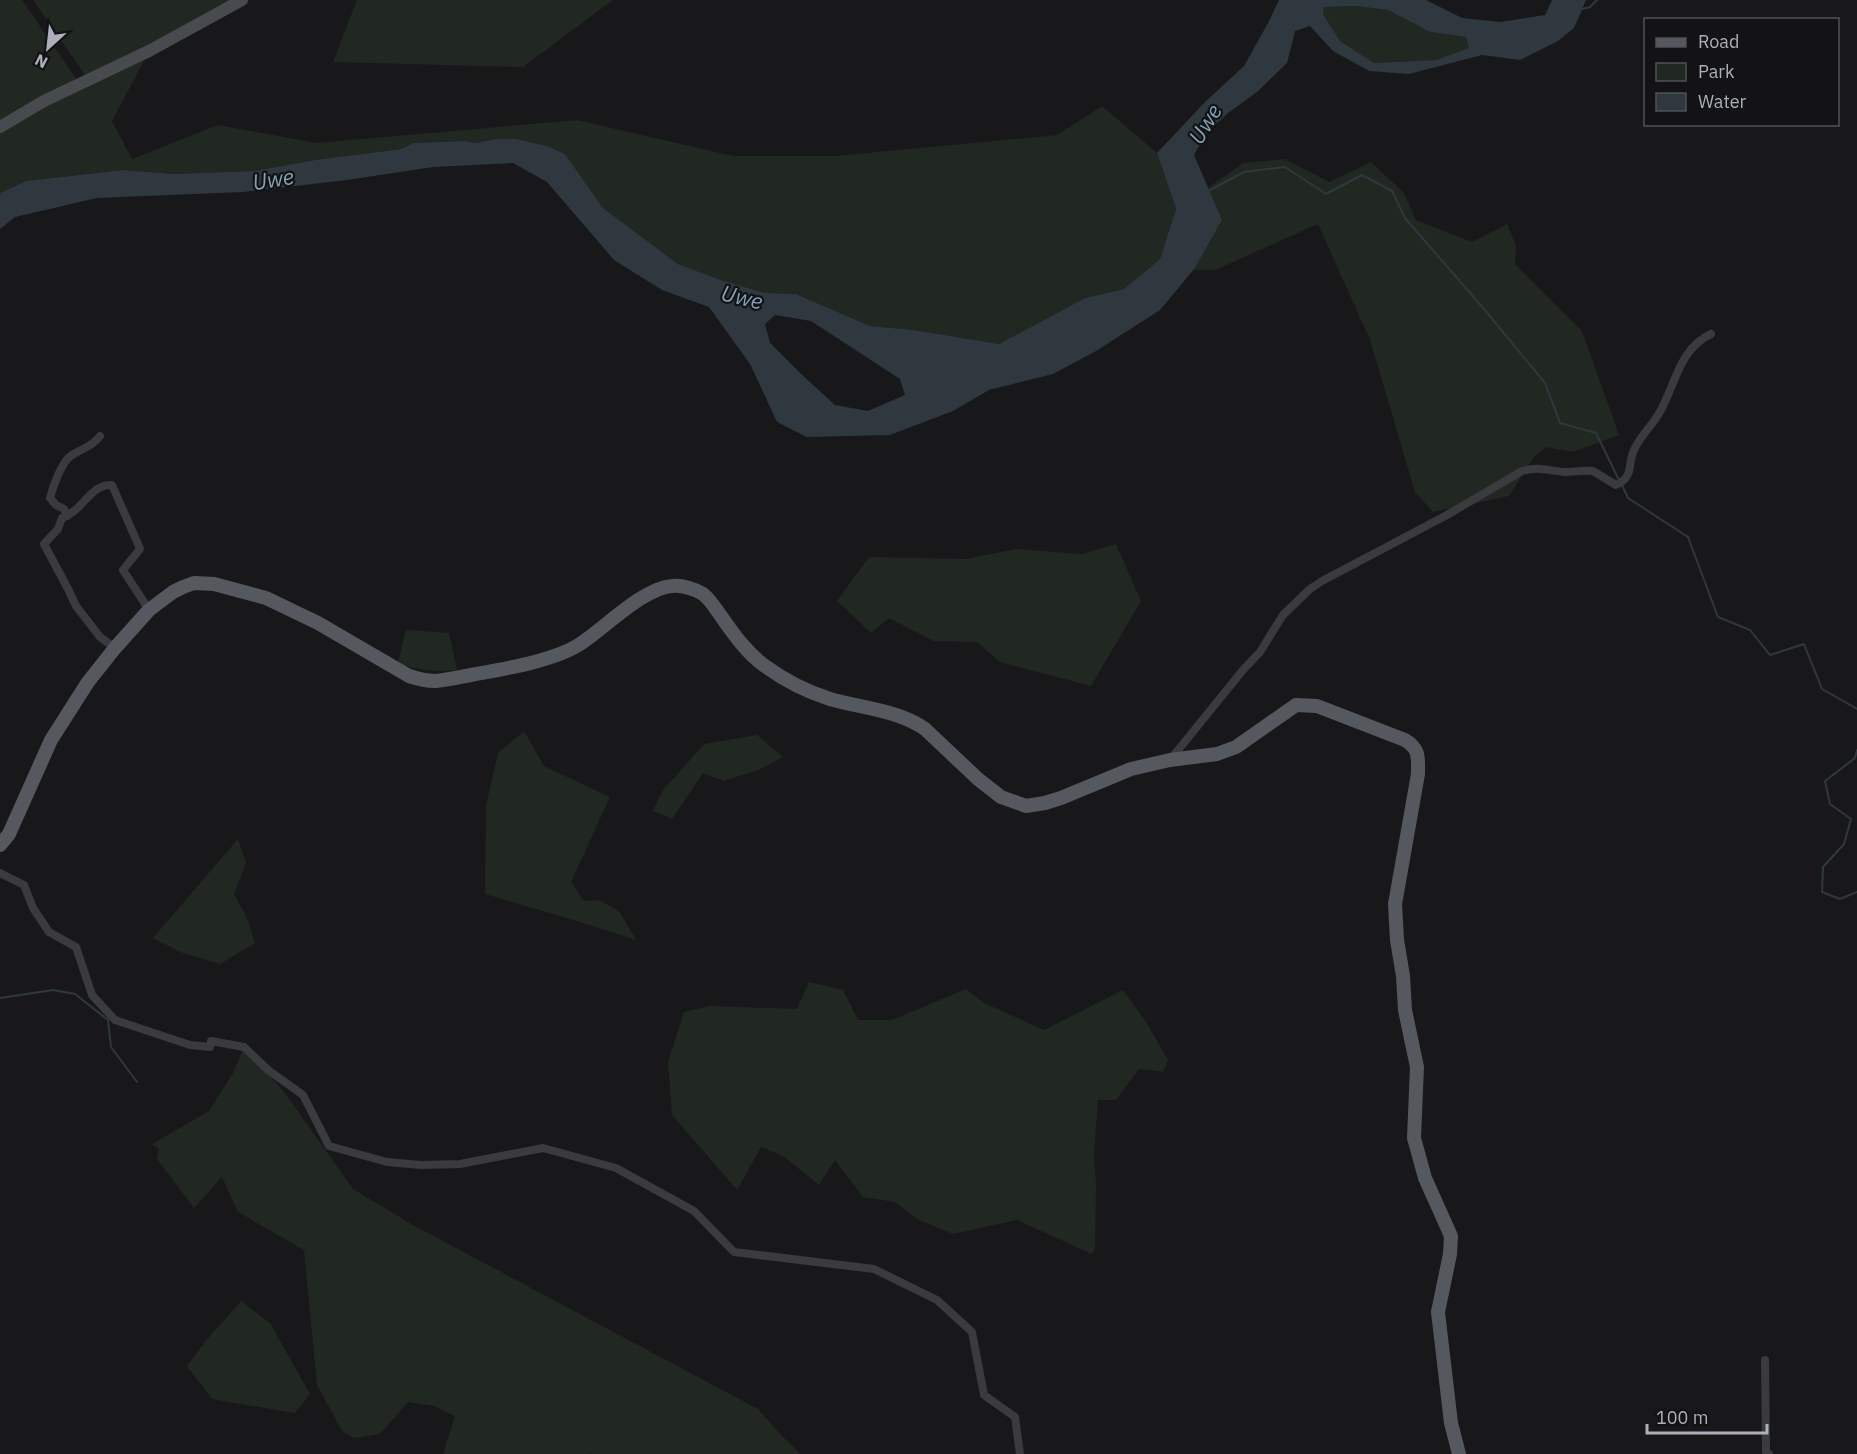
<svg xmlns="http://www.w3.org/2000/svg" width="1857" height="1454" font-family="'IBM Plex Sans',sans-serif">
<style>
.green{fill:#202821}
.water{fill:#2e383e;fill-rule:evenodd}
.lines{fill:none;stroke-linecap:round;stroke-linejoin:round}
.stream{stroke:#2e383e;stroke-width:2}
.street{stroke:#393b3f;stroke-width:8}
.secondary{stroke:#474a4f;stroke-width:12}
.primary{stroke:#55585e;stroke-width:14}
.labels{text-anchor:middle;stroke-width:4.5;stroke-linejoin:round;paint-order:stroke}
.water-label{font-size:22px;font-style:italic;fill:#83a1b4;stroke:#131315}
</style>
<rect width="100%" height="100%" fill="#18181a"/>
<g class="green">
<polygon points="0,0 22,0 77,80 0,121"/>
<polygon points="33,0 233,0 145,47 85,75"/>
<polygon points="357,0 613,0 523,67 333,62"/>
<polygon points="1356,6 1388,10 1430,32 1467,37 1469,48 1436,60 1374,63 1340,41 1323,14 1324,7"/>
<polygon points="145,59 112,121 132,159 218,125 316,143 577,120 733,156 835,156 1057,135 1102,106 1157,153 1176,209 1160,259 1124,289 1085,298 999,344 914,330 870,326 796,294 765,293 721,280 678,264 603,208 565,154 547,146 517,139 495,139 476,143 465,141 413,143 401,149 315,160 254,171 173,174 122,170 26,181 0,193 0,133 47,106"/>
<polygon points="1285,159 1329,182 1371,162 1404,193 1416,220 1472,242 1507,224 1516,245 1515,264 1582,331 1619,435 1573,452 1546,447 1534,457 1509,496 1433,512 1415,492 1370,340 1318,224 1215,270 1194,270 1222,220 1208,188 1243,163"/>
<polygon points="1116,544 1141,601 1091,686 1000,662 977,642 934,641 889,618 871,633 837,601 869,557 966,559 1015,549 1082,554"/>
<path d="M406 630 449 633 457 670C436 672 419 671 398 663Z"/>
<polygon points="524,731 544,766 610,797 571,882 584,901 599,900 619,911 636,940 577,921 485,894 486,805 498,753"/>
<polygon points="757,735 783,757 758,770 724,781 703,773 672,819 653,811 663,790 704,744"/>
<polygon points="238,839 246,863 234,894 246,916 255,943 220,964 183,953 153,938"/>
<polygon points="809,982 843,990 858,1020 892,1020 966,989 984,1003 1044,1030 1123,990 1148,1025 1168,1060 1163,1072 1139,1069 1116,1100 1098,1100 1094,1154 1096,1184 1095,1248 1092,1254 1017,1220 953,1234 919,1220 895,1202 863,1197 835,1160 819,1185 783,1156 761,1147 737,1190 672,1115 668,1062 684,1012 709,1006 797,1009"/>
<polygon points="244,1047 285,1093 353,1189 413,1225 758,1409 782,1436 801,1454 591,1454 590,1453 589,1454 443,1454 455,1416 434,1406 408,1402 380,1434 354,1438 342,1431 317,1385 304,1250 238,1212 222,1177 194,1208 157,1159 159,1149 152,1144 209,1111 233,1073"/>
<polygon points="241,1301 270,1323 310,1394 295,1413 212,1399 187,1366 208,1338"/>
</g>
<path class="water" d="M1279 0H1426L1462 18 1500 22 1545 15 1552 0H1586L1574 28 1558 41 1520 60 1482 55 1409 74 1369 71 1333 51 1310 26 1295 31 1287 63 1257 92 1228 113 1205 135 1194 155 1222 220 1195 268 1160 310 1096 351 1053 374 989 390 953 411 890 435 807 437 777 422 750 364 709 307 662 290 614 260 547 182 513 163 433 167 347 180 243 192 97 198 15 217 0 229V193L26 181 122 170 173 174 254 171 315 160 401 149 413 143 465 141 476 143 495 139H517L547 146 565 154 603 208 678 264 721 280 765 293 796 294 870 326 914 330 999 344 1085 298 1124 289 1160 259 1176 209 1157 153 1206 101 1244 66 1268 23ZM1356 6 1388 10 1430 32 1466 37 1469 48 1436 60 1374 63 1340 41 1323 14 1324 7ZM775 315 811 321 900 379 905 395 868 411 835 405 800 373 770 343 765 324Z"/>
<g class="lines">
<g class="stream">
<polyline points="1579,10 1590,7 1597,0"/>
<polyline points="1208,191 1244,172 1285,167 1326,194 1362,175 1392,191 1405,218 1484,309 1545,383 1560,423 1596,433 1619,480"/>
<polyline points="1622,485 1628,498 1688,537 1718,617 1750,630 1770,655 1804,644 1822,689 1857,709"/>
<polyline points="1857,750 1855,758 1825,781 1830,804 1851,819 1844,844 1823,867 1822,892 1840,899 1857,892"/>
<polyline points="0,998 53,990 75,994 108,1020 111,1047 137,1082"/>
</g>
<g class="street">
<path d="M67 516 64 509 56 505 50 498C53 486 62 461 72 455 82 449 93 446 100 436"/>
<path d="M115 648 100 637 76 606 68 589 44 544 58 529 62 518C83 511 90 484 112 485L138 544 140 549 123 570 149 610"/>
<path d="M1170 760 1243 670 1260 652 1283 615 1310 589 1322 581 1447 515 1522 471C1539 466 1549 471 1565 472 1573 472 1581 470 1589 471H1593L1616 485C1635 476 1627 464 1634 450 1640 436 1651 427 1658 415 1675 388 1678 349 1711 334"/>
<polyline points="0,873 24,885 33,908 49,932 76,947 92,995 115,1020 190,1045 210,1047 211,1041 244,1047 268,1070 303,1095 329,1146 387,1162 421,1165 460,1164 543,1148 616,1168 694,1211 734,1252 874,1269 937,1300 972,1332 984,1395 1015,1417 1020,1454"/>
<polyline points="1765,1360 1766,1452 1769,1454"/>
</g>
<polyline class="secondary" points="0,127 44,101 149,51 242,0"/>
<path class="primary" d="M0 845 9 834 51 740 88 682 115 648 149 610 173 592 183 587 194 583 214 584 266 598 318 623 409 676C418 679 426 681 435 681 447 680 460 677 471 675 503 669 554 661 580 644 605 628 643 588 672 586 682 585 695 589 703 594 711 600 717 611 723 619 735 636 748 654 765 666 784 680 808 692 830 699 861 708 898 710 925 729L978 779 1001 797 1026 806 1045 803 1061 798 1131 769 1170 760 1217 754 1236 747 1296 705 1317 706 1405 740C1420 749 1418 758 1418 774L1395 904 1397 940 1403 976 1405 1010 1417 1067 1414 1138 1425 1178 1451 1236 1450 1254 1438 1312 1451 1423 1459 1454"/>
</g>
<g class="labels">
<g class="water-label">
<text transform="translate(1205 124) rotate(-58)" y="8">Uwe</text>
<text transform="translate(273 179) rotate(-9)" y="8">Uwe</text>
<text transform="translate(742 297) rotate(14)" y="8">Uwe</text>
</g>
</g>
<rect x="1644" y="18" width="195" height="108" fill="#131315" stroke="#505257" stroke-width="1.5"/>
<rect x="1656" y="38" width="30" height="9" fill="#55585e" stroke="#505257" stroke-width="1.5"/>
<text x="1698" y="48" font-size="18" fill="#abb0ba">Road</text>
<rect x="1656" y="63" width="30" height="18" fill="#202821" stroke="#505257" stroke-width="1.5"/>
<text x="1698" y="78" font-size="18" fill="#abb0ba">Park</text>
<rect x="1656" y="93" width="30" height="18" fill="#2e383e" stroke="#505257" stroke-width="1.5"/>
<text x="1698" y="108" font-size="18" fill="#abb0ba">Water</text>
<g transform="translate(48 48) rotate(207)" stroke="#131315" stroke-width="4.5" paint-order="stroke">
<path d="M0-4.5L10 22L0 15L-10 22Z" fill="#abb0ba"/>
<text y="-9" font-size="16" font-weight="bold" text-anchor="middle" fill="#abb0ba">N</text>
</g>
<path d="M1647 1424v9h120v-9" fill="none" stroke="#abb0ba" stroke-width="3"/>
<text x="1656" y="1424" font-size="18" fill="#abb0ba" stroke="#131315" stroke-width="4.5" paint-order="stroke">100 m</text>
</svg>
